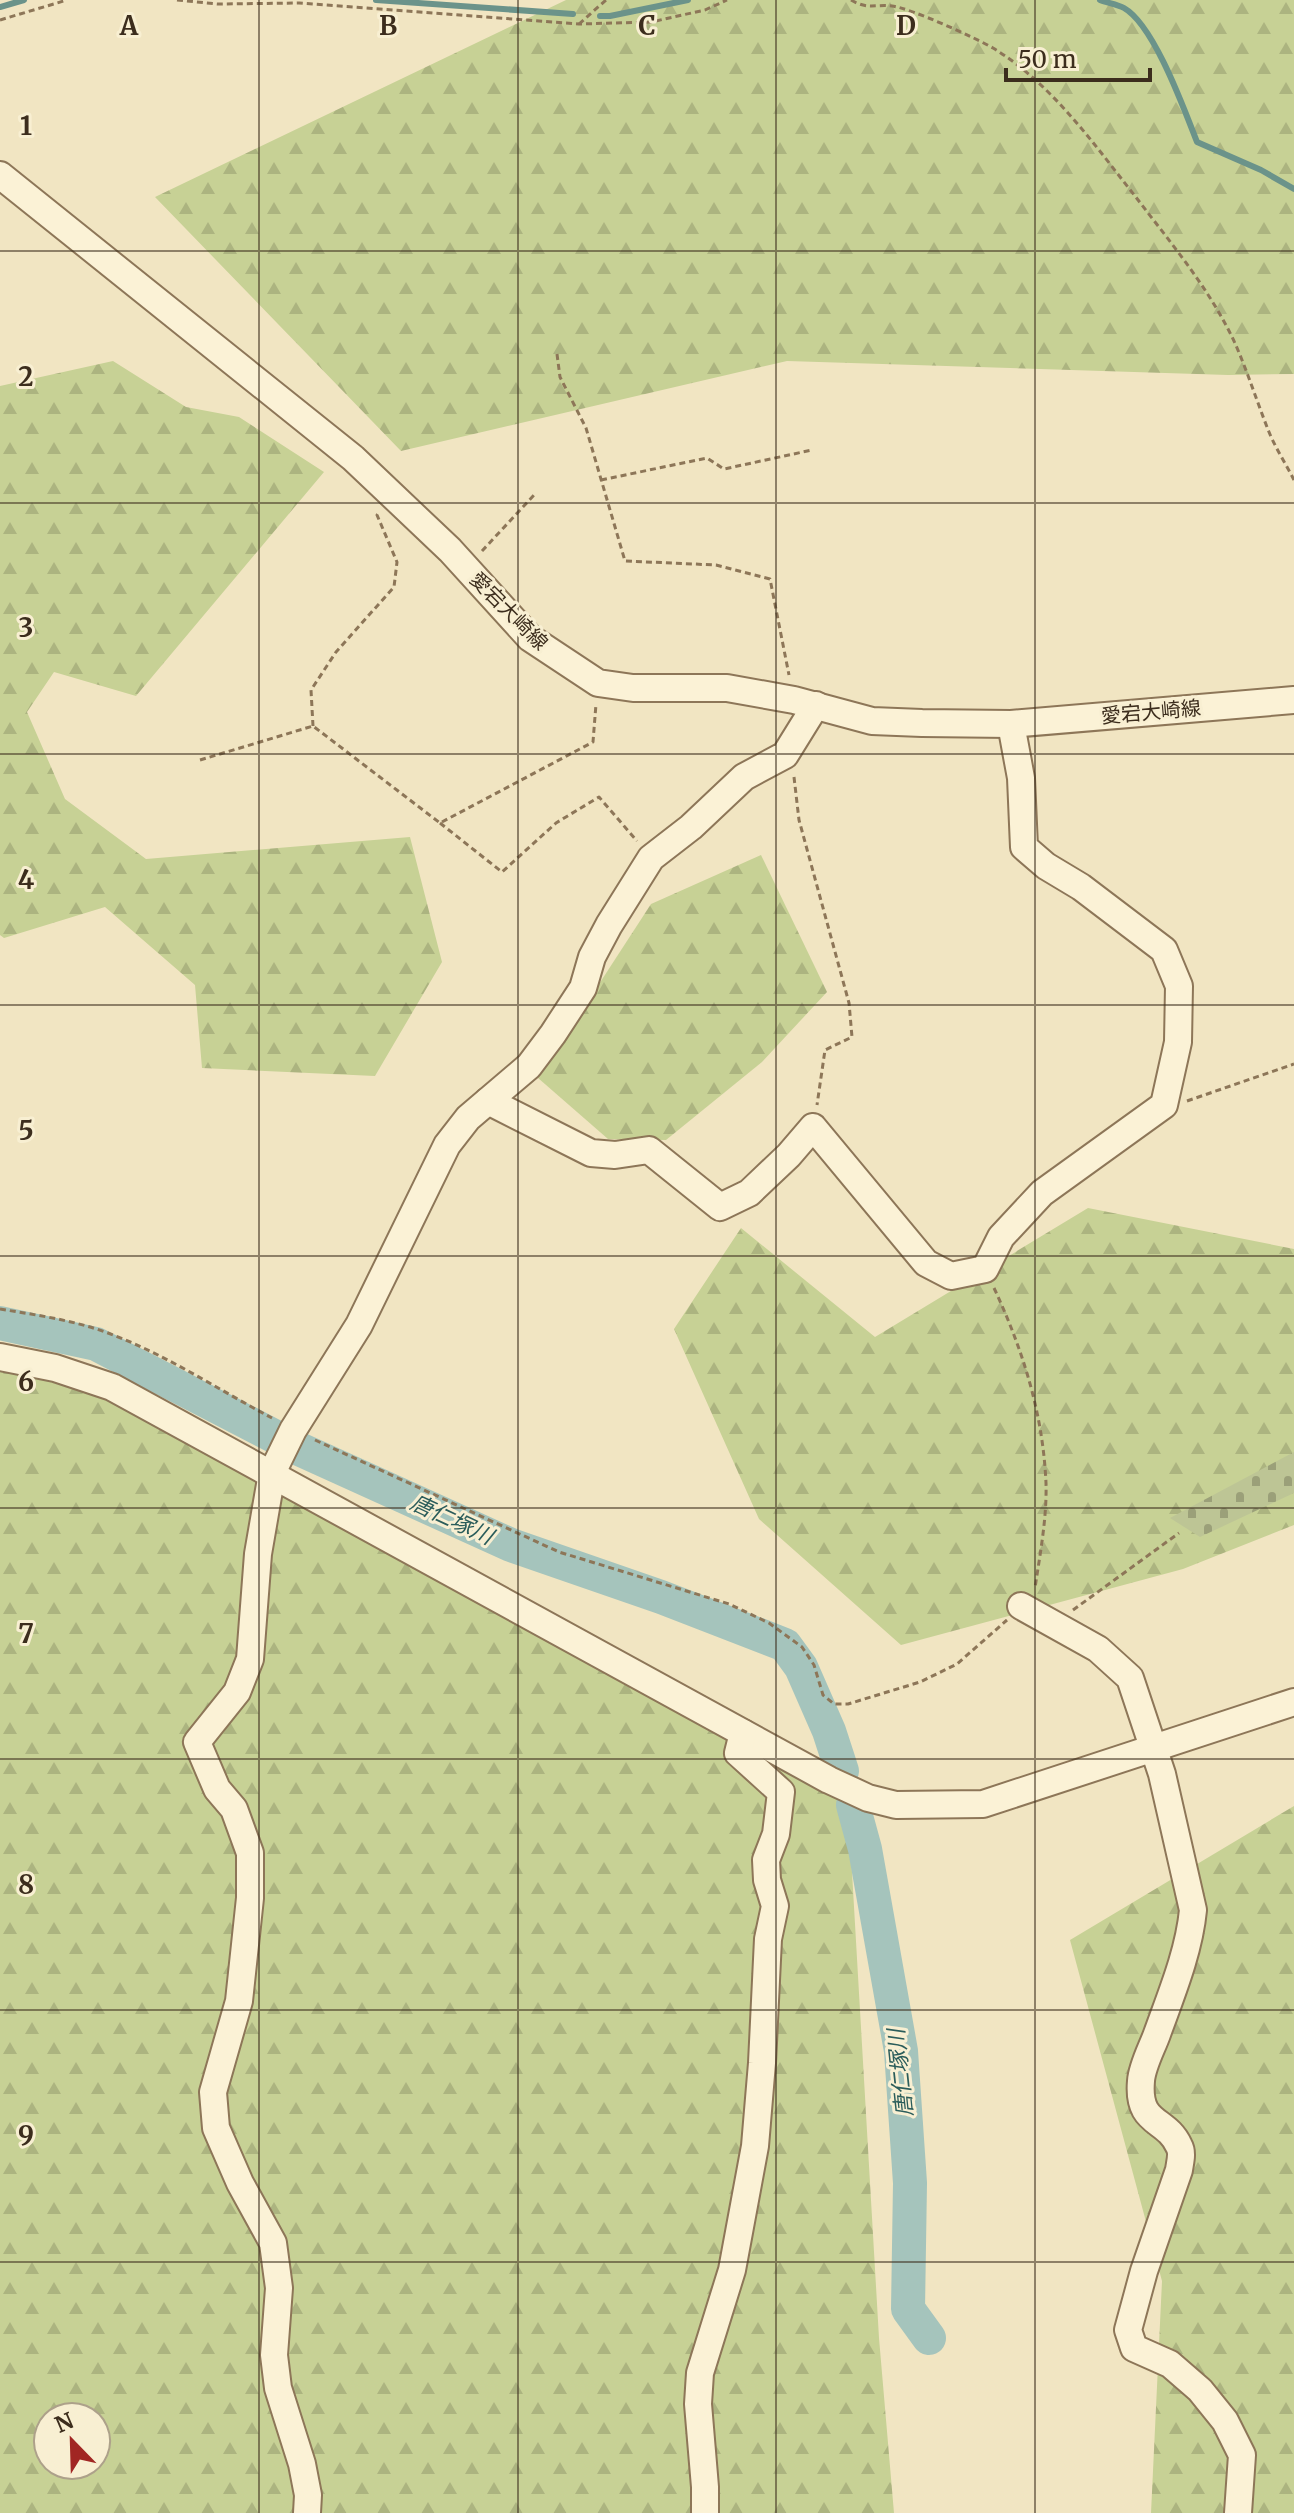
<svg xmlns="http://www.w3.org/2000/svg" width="1294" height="2513" font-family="Merriweather,'Noto Sans JP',serif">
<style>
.forest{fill:url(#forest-firs);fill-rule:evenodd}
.cemetery{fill:url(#cemetery-stones)}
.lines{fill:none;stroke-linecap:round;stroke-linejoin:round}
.stream{stroke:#6b938a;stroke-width:6}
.river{stroke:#a5c4bc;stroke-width:34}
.minor-casing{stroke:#8d7658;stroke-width:30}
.path{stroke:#8d7658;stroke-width:3;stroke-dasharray:6 4;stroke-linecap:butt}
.minor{stroke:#fbf2d6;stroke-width:26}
.grid{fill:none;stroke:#3c2d1d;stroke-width:2;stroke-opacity:0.55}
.labels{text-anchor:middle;stroke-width:6;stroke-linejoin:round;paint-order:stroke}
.street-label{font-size:20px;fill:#3c2d1d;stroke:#f8efd2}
.water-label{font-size:22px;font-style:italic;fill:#2b5d5b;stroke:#f8efd2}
.grid-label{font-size:26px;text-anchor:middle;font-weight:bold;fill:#3c2d1d;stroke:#f8efd2;stroke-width:6;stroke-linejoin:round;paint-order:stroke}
</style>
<defs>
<pattern id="forest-firs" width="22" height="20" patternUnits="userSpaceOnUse" patternTransform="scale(2)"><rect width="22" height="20" fill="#c7d195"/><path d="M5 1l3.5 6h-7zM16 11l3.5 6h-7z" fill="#acb480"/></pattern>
<pattern id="cemetery-stones" width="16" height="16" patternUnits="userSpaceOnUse" patternTransform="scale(2)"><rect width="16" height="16" fill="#bdc595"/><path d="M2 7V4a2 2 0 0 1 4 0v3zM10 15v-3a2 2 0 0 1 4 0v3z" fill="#9ba079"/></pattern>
</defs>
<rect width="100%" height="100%" fill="#f1e5c2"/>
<g class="forest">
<polygon points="566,0 1294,0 1294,374 1228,375 787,361 401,451 155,197"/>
<polygon points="113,361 186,407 239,417 324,472 136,696 54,672 27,712 65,799 146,859 410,837 442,962 375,1076 202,1068 195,985 105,907 4,938 0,935 0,386"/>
<polygon points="761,855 827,992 762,1062 666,1140 608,1139 538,1078 651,904"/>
<polygon points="1088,1208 1294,1249 1294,1525 1183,1569 901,1645 759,1519 674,1329 741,1228 875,1337"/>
<path d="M0 1370 65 1383 119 1405 253 1477 579 1659 848 1803 879 2338 894 2513H0ZM48 2417H96V2465H48Z"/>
<polygon points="1294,1806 1294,2513 1151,2513 1162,2281 1070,1940"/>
</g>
<polygon class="cemetery" points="1294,1452 1294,1493 1200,1537 1170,1518"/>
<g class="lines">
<g class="stream">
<polyline points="376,0 573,14"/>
<path d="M1100 0C1107 3 1117 4 1124 8 1154 25 1184 109 1197 142L1261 170 1294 189"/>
<polyline points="0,7 24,0"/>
<polyline points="600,16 610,16 688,0"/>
</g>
<g class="river">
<polyline points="0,1323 96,1344 297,1448 511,1545 661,1597 785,1645 801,1667 829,1731 842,1771"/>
<polyline points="853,1805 865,1849 901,2051 910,2183 908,2309 929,2338"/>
</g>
<g class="minor-casing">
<g id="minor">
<polyline points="0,175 353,458 450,550 530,638 598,683 633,688 727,688 794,700 872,721 922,723 1011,724 1294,700"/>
<polyline points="488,1101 591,1153 615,1155 649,1150 720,1207 749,1193 789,1155 813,1127 926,1263 951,1276 985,1269 1001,1237 1042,1193 1164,1105 1178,1042 1179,986 1164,950 1081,887 1046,866 1024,847 1021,778 1011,724"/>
<polyline points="0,1357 55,1368 112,1387 829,1780 868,1798 896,1805 983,1804 1294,1702"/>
<path d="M1021 1606 1098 1649 1130 1678 1162 1774 1193 1910C1189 1952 1171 1995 1157 2034 1152 2048 1142 2066 1141 2081 1137 2126 1166 2117 1179 2146 1183 2153 1180 2162 1179 2170L1144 2271 1128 2330 1134 2348 1170 2364 1200 2390 1225 2421 1242 2455 1238 2513"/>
<polyline points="307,2513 308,2495 302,2464 278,2388 274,2355 279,2288 273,2243 240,2183 216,2128 213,2092 239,2001 250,1898 250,1853 234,1809 217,1789 197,1742 237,1692 250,1659 258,1554 272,1473 293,1430 359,1325 447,1145 468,1118 529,1066 553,1034 583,988 592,957 609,925 651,858 691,827 744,777 785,755 816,705"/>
<polyline points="705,2513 705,2487 698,2404 700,2373 732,2270 755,2146 762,2063 768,1939 775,1906 767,1880 766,1860 776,1834 781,1792 738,1753 743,1733"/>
</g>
</g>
<g class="path">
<polyline points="177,0 218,4 299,3 579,24 651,22 705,10 727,0"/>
<path d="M851 0C868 10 875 4 892 6 910 8 976 38 993 48 1052 84 1093 143 1135 196 1170 242 1209 288 1234 341 1247 370 1257 402 1269 432 1276 449 1286 464 1294 480"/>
<polyline points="0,20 67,0"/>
<polyline points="579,24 606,0"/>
<polyline points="557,354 560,377 586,428 625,561 716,565 770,579 789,675"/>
<polyline points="601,480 707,458 724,469 812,450"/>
<polyline points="482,551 535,494"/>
<polyline points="313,726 311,690 336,652 394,587 397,562 377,515 379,512"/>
<polyline points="200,760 313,726 440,823 593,742 596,704"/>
<polyline points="794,777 799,820 849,1003 852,1037 825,1050 817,1105"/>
<polyline points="440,823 502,872 556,823 599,797 637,841"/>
<polyline points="1187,1101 1294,1064"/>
<path d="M994 1288C1023 1350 1043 1414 1046 1483 1047 1518 1040 1554 1035 1588"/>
<path d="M0 1309C36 1315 73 1320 108 1333 165 1354 219 1390 272 1418"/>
<polyline points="315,1440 559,1552 729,1604 769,1623 802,1647 814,1665 823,1695 834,1704 848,1704 920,1682 957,1664 1007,1620"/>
<polyline points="1073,1610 1179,1533"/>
</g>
<use href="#minor" class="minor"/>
</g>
<path class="grid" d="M259 0V2513M518 0V2513M776 0V2513M1035 0V2513M0 251H1294M0 503H1294M0 754H1294M0 1005H1294M0 1256H1294M0 1508H1294M0 1759H1294M0 2010H1294M0 2262H1294"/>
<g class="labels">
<g class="street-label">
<text transform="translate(509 611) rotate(45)" y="7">愛宕大崎線</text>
<text transform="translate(1151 712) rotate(-5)" y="7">愛宕大崎線</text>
</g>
<g class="water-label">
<text transform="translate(452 1519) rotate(25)" y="8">唐仁塚川</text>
<text transform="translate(900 2073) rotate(-96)" y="8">唐仁塚川</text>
</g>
</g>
<g class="grid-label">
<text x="129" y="35">A</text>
<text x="388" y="35">B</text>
<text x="647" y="35">C</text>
<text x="906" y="35">D</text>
<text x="26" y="135">1</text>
<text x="26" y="386">2</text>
<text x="26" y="637">3</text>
<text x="26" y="889">4</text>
<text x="26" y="1140">5</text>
<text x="26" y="1391">6</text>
<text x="26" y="1643">7</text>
<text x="26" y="1894">8</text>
<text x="26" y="2145">9</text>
</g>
<g transform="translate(72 2441) rotate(337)"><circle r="38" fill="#f8efd2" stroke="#ada18a" stroke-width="2"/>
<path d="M0-6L14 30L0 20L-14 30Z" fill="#a12623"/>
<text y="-12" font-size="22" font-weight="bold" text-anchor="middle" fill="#3c2d1d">N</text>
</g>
<path d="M1006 68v12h144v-12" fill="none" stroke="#3c2d1d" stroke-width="4"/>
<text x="1018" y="68" font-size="24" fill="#3c2d1d" stroke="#f8efd2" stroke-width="6" paint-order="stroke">50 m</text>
</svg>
